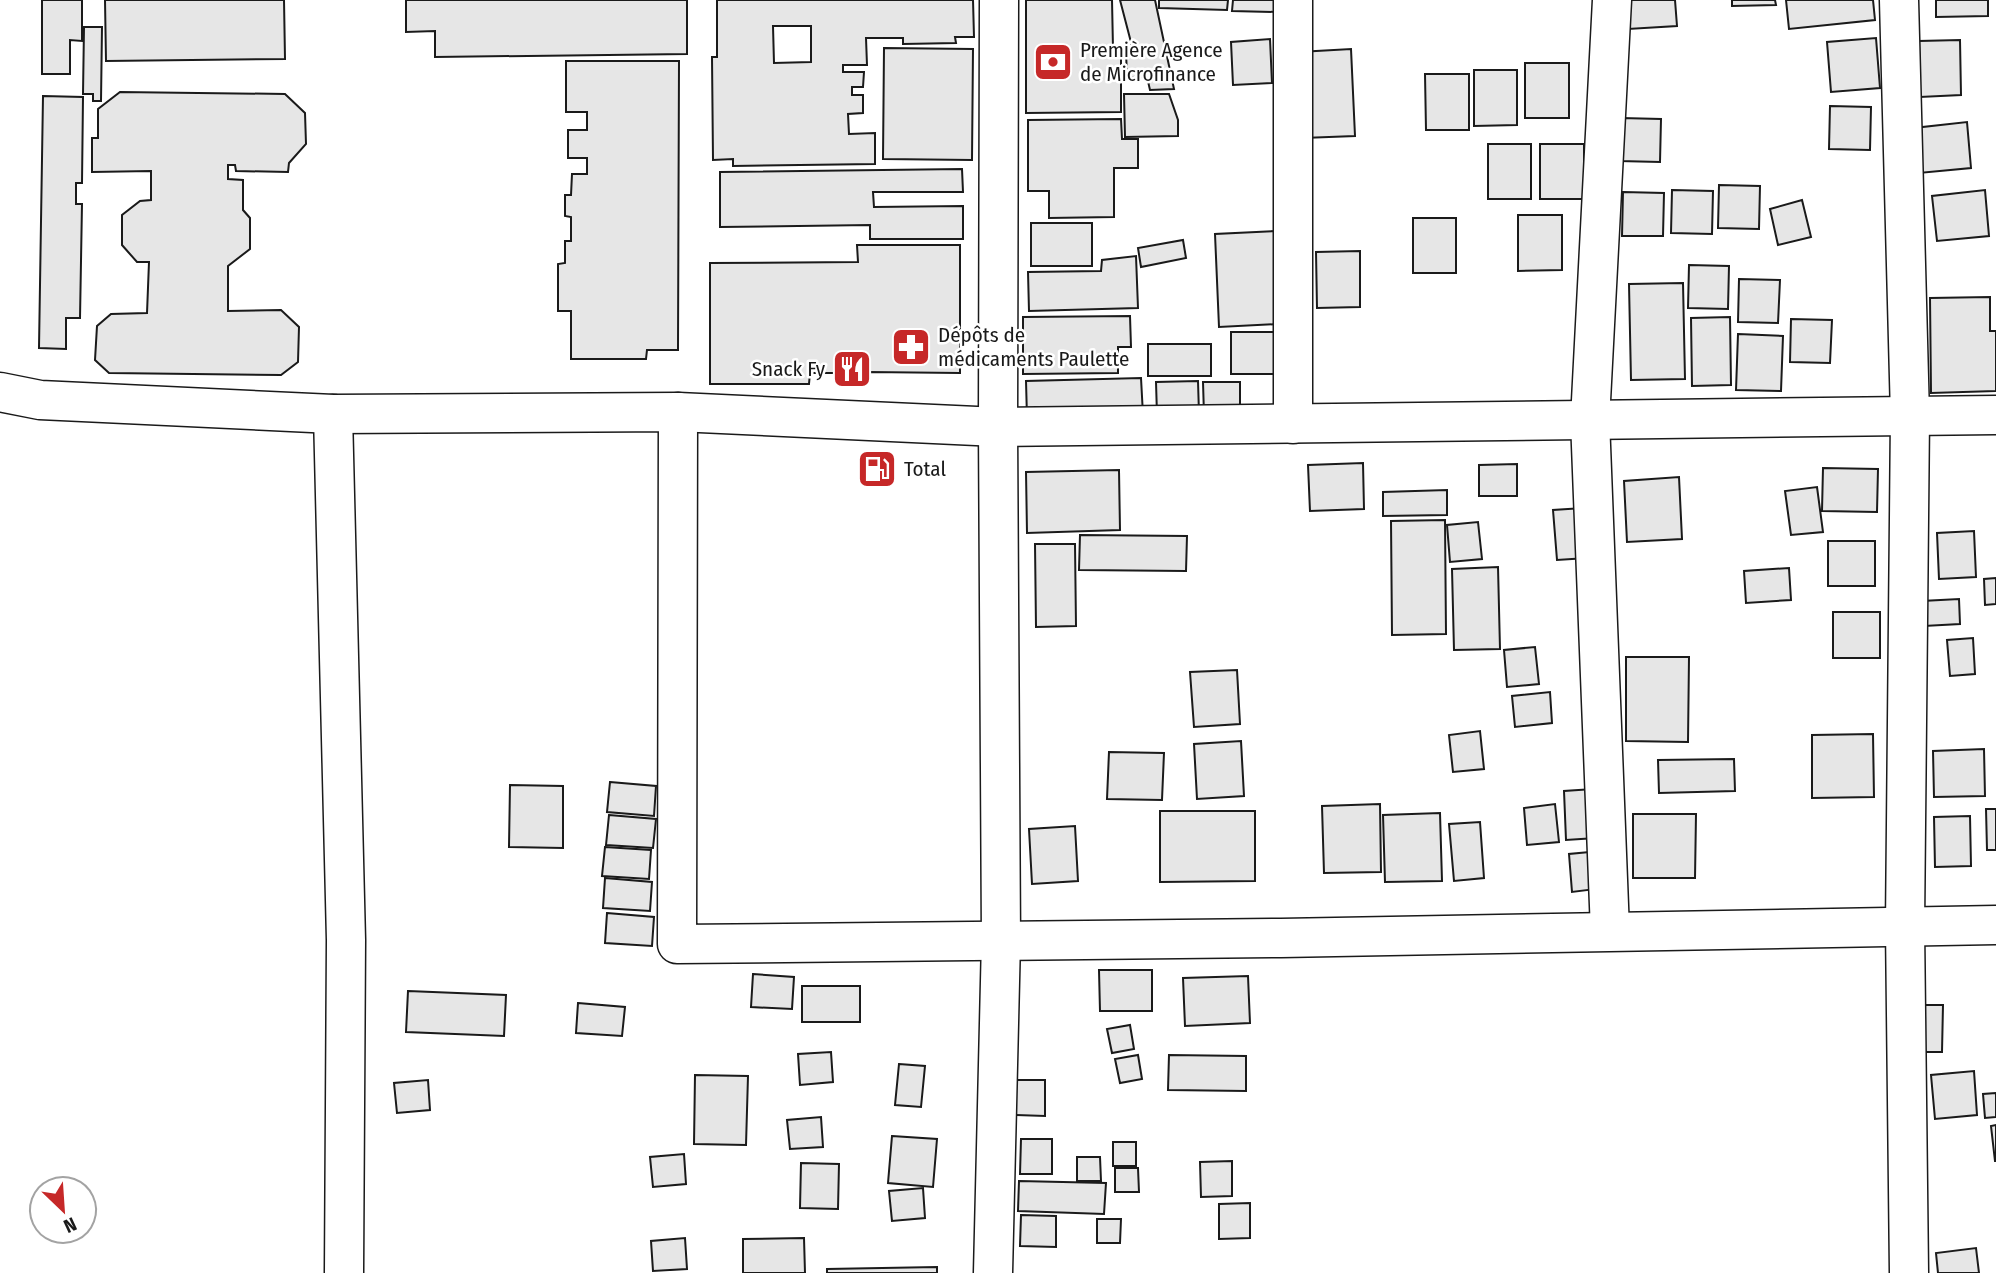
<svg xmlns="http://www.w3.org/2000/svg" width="1996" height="1273" font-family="'Fira Sans Condensed',sans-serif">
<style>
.building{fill:#e6e6e6;stroke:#1a1a1a;stroke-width:2;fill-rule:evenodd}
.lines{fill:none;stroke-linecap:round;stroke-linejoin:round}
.minor-casing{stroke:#1a1a1a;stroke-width:41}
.minor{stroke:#fff;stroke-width:38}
.labels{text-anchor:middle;stroke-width:5;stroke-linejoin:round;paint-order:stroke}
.poi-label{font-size:21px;fill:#1a1a1a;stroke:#fff;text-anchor:start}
</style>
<rect width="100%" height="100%" fill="#fff"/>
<g class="building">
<polygon points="42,0 82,0 82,41 70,40 70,74 42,74"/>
<polygon points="105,0 284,0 285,59 106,61"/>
<polygon points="406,0 687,0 687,54 435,57 435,31 406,32"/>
<path d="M717 0H973L974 37H955L956 43 903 44V38H866L867 65H843V72H864L863 87H852V95H863V113L848 114 849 134 875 133V164L733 166V159L713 160 712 57H717ZM773 26H811V62L774 63Z"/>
<polygon points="1026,0 1112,0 1113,48 1121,48 1121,112 1026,113"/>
<polygon points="1120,0 1155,0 1174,89 1150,90 1147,77 1127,78 1126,51 1133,50"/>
<polygon points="1159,0 1228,0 1227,10 1159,8"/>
<polygon points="1233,0 1277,0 1277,12 1232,11"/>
<polygon points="1626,0 1675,0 1677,26 1628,29"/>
<polygon points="1732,0 1775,0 1776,5 1732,6"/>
<polygon points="1786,0 1873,0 1875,20 1789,29"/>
<polygon points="1936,0 1988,0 1988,16 1936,17"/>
<polygon points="84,27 102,27 101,101 93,101 93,94 83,94"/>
<polygon points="1876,38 1880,88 1831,92 1827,42"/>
<polygon points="1270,39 1272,83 1233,85 1231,42"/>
<polygon points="1960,40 1961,95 1920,97 1919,41"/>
<polygon points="884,48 973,49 972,160 883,159"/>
<polygon points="1351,49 1355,136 1303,138 1299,52"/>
<polygon points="566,61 679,61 678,350 647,350 646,359 571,359 571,311 558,311 558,264 565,263 565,241 571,241 571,217 565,216 565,195 571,195 572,174 587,174 587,158 568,158 568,130 587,130 587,112 566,112"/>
<rect x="1525" y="63" width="44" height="55"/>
<polygon points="1474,70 1517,70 1517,125 1474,126"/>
<polygon points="1425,74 1469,74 1469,130 1426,130"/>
<polygon points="120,92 285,94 305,113 306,144 289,163 288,172 236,171 235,165 228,165 228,179 243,180 243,210 250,218 250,249 228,266 228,311 281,310 299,327 298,362 281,375 109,373 95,360 97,326 111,314 147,313 149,262 137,262 122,245 122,215 140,201 151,200 151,171 92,172 92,138 98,138 98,109"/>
<polygon points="1124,94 1169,94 1178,120 1178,136 1125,137"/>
<polygon points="43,96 83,97 82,183 76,183 76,204 82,204 80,318 66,318 66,349 39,348"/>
<polygon points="1830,106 1871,107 1870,150 1829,149"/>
<polygon points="1621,118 1661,119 1660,162 1619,161"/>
<polygon points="1121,119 1122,139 1138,139 1138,168 1114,168 1114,217 1049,218 1049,191 1028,191 1028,120"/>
<polygon points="1967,122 1971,168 1919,173 1914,128"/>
<rect x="1488" y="144" width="43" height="55"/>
<rect x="1540" y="144" width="44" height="55"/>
<polygon points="962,169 963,192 873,192 874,207 963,206 963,239 870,239 870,225 720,227 720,172"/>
<polygon points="1719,185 1760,186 1759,229 1718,228"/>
<polygon points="1672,190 1713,191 1712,234 1671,233"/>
<polygon points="1985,190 1989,236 1937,241 1932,196"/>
<polygon points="1623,192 1664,193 1663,236 1622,236"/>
<polygon points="1802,200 1811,237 1778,245 1770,209"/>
<polygon points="1518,215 1562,215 1562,270 1518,271"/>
<rect x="1413" y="218" width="43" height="55"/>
<rect x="1031" y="223" width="61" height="43"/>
<polygon points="1275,231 1278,324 1219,327 1215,234"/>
<polygon points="1183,240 1186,258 1141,267 1138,248"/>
<polygon points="857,245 960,245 960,373 868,372 868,382 836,382 837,373 810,373 809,384 710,384 710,263 858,262"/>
<polygon points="1360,251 1360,307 1317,308 1316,252"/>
<polygon points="1136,256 1138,308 1029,311 1028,272 1101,271 1102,260"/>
<polygon points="1689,265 1729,266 1728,309 1688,308"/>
<polygon points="1739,279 1780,280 1778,323 1738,322"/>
<polygon points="1683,283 1685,379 1631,380 1629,284"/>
<polygon points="1990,297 1990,331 1996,331 1996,391 1931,393 1930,298"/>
<polygon points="1130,316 1131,347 1118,347 1118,373 1023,374 1023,317"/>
<polygon points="1730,317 1731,385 1692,386 1691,318"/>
<polygon points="1791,319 1832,320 1830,363 1790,362"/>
<rect x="1231" y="332" width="47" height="42"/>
<polygon points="1738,334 1783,336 1781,391 1736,390"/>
<rect x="1148" y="344" width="63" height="32"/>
<polygon points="1141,378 1143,415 1027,418 1026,381"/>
<polygon points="1198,381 1199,414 1157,415 1156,382"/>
<polygon points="1203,382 1240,382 1240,415 1204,415"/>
<polygon points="1363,463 1364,509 1310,511 1308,465"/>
<polygon points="1517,464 1517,496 1479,496 1479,465"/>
<polygon points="1823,468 1878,469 1877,512 1822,511"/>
<polygon points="1119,470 1120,530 1027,533 1026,472"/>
<polygon points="1679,477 1682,539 1627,542 1624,481"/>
<polygon points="1817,487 1823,532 1791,535 1785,491"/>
<polygon points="1447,490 1447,515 1383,516 1383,492"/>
<polygon points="1583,508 1587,558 1557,560 1553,510"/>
<polygon points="1445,520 1446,634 1392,635 1391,521"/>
<polygon points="1478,522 1482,559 1450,562 1447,525"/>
<polygon points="1974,531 1976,577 1939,579 1937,533"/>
<polygon points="1080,535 1187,536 1186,571 1079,570"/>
<rect x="1828" y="541" width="47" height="45"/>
<polygon points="1035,544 1075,544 1076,626 1036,627"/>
<polygon points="1498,567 1500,649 1454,650 1452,569"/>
<polygon points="1789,568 1791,600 1746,603 1744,571"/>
<polygon points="1996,578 1996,604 1985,605 1984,579"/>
<polygon points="1959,599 1960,624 1924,626 1922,601"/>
<rect x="1833" y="612" width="47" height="46"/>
<polygon points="1973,638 1975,674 1950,676 1947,640"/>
<polygon points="1535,647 1539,684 1507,687 1504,650"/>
<polygon points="1626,657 1689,657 1688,742 1626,741"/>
<polygon points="1237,670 1240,724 1194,727 1190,672"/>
<polygon points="1550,692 1552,723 1515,727 1512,696"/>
<polygon points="1480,731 1484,769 1453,772 1449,735"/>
<polygon points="1873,734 1874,797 1812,798 1812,735"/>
<polygon points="1241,741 1244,796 1197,799 1194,744"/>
<polygon points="1984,749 1985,796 1934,797 1933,751"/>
<polygon points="1109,752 1164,753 1162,800 1107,799"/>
<polygon points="1734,759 1735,791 1659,793 1658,760"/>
<polygon points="610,782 656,786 654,816 607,812"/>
<polygon points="510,785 563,786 563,848 509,847"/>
<polygon points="1593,789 1596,838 1566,840 1564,791"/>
<polygon points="1380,804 1381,872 1324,873 1322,806"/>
<polygon points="1555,804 1559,842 1527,845 1524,808"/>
<polygon points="1986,809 1996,809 1996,850 1987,850"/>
<polygon points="1160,811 1255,811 1255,881 1160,882"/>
<polygon points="1440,813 1442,881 1385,882 1383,815"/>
<polygon points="1633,814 1696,814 1695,878 1633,878"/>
<polygon points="609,815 656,819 653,848 606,845"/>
<polygon points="1970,816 1971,866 1935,867 1934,817"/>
<polygon points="1480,822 1484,878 1454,881 1449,824"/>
<polygon points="1075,826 1078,881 1032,884 1029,829"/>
<polygon points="605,847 651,850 649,879 602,876"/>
<polygon points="1600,851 1604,888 1572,892 1569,854"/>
<polygon points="605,878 652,882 650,911 603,908"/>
<polygon points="607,913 654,917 652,946 605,943"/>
<polygon points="1099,970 1152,970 1152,1011 1100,1011"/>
<polygon points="753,974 794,977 792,1009 751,1007"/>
<polygon points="1248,976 1250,1023 1185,1026 1183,978"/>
<rect x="802" y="986" width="58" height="36"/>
<polygon points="408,991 506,995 504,1036 406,1032"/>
<polygon points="578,1003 625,1007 622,1036 576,1033"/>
<polygon points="1914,1005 1943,1005 1942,1052 1914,1052"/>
<polygon points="1130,1025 1134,1049 1112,1053 1107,1029"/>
<polygon points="831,1052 833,1082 800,1085 798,1054"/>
<polygon points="1138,1055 1142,1079 1120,1083 1115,1059"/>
<polygon points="1169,1055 1246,1056 1246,1091 1168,1090"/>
<polygon points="899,1064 925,1066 921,1107 895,1105"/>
<polygon points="1974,1071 1977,1115 1935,1119 1931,1075"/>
<polygon points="695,1075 748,1076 746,1145 694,1144"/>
<polygon points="428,1080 430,1110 397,1113 394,1083"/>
<polygon points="1014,1080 1045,1080 1045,1116 1013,1115"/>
<polygon points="1996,1093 1996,1117 1985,1118 1983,1094"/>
<polygon points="821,1117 823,1147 790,1149 787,1120"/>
<polygon points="1996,1125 1996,1161 1995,1161 1991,1126"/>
<polygon points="892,1136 937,1139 933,1187 888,1183"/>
<polygon points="1021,1139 1052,1139 1052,1174 1020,1174"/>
<rect x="1113" y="1142" width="23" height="24"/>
<polygon points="684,1154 686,1184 653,1187 650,1157"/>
<polygon points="1077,1157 1100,1157 1101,1181 1077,1181"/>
<polygon points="1232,1161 1232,1196 1201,1197 1200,1162"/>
<polygon points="801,1163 839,1164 838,1209 800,1208"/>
<polygon points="1115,1168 1138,1168 1139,1192 1115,1192"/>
<polygon points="1019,1181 1106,1183 1104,1214 1018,1211"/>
<polygon points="923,1188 925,1218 892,1221 889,1191"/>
<polygon points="1250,1203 1250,1238 1219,1239 1219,1204"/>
<polygon points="1021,1215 1056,1216 1056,1247 1020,1246"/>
<polygon points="1097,1219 1121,1219 1120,1243 1097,1243"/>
<polygon points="685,1238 687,1269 653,1271 651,1241"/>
<polygon points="804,1238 805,1273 743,1273 743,1239"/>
<polygon points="1976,1248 1979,1273 1938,1273 1936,1253"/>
<polygon points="937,1267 937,1273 827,1273 827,1269"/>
</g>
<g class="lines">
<g class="minor-casing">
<g id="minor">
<polyline points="1293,0 1293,424"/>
<polyline points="1899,0 1910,416 1905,926 1909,1273"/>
<polyline points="0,392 40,400 333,414 678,412 998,427 1996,415"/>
<polyline points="678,412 677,944 1281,938 1996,925"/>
<polyline points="333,414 346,940 344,1273"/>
<polyline points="1610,931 1590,420 1612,0"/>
<polyline points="993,1273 1001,940 998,427 999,0"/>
</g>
</g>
<use href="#minor" class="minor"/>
</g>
<defs>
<g id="bank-square" transform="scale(2.0125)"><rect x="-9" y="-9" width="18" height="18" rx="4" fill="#c62828" stroke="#fff"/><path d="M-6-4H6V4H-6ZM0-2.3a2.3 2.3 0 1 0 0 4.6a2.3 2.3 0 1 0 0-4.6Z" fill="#fff"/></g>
<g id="pharmacy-square" transform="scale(2.0125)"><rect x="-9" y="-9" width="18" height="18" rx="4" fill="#c62828" stroke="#fff"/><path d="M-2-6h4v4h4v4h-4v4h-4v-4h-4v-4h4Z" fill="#fff"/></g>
<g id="restaurant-square" transform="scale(2.0125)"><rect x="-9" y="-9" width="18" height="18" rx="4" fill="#c62828" stroke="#fff"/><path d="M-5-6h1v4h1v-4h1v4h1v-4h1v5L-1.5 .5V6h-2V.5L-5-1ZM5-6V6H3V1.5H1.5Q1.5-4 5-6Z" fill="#fff"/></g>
<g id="fuel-square" transform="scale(2.0125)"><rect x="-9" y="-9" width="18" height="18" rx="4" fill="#c62828" stroke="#fff"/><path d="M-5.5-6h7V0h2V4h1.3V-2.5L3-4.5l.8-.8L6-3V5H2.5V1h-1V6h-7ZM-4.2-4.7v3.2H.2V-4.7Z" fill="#fff"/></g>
</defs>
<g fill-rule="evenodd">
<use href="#bank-square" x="1053" y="62"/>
<use href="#pharmacy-square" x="911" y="347"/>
<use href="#restaurant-square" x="852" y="369"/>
<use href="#fuel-square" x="877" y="469"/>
</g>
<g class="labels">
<g class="poi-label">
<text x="1080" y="57">Première Agence<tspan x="1080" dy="24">de Microfinance</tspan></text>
<text x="938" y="342">Dépôts de<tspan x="938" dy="24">médicaments Paulette</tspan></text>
<text x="825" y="376" text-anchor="end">Snack Fy</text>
<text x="904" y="476">Total</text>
</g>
</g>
<g transform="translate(63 1210) rotate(155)"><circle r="33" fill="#ffffff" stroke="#a3a3a3" stroke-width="2"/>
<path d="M0-5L12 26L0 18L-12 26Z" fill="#c62828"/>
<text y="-10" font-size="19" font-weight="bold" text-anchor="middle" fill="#1a1a1a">N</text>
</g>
</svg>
